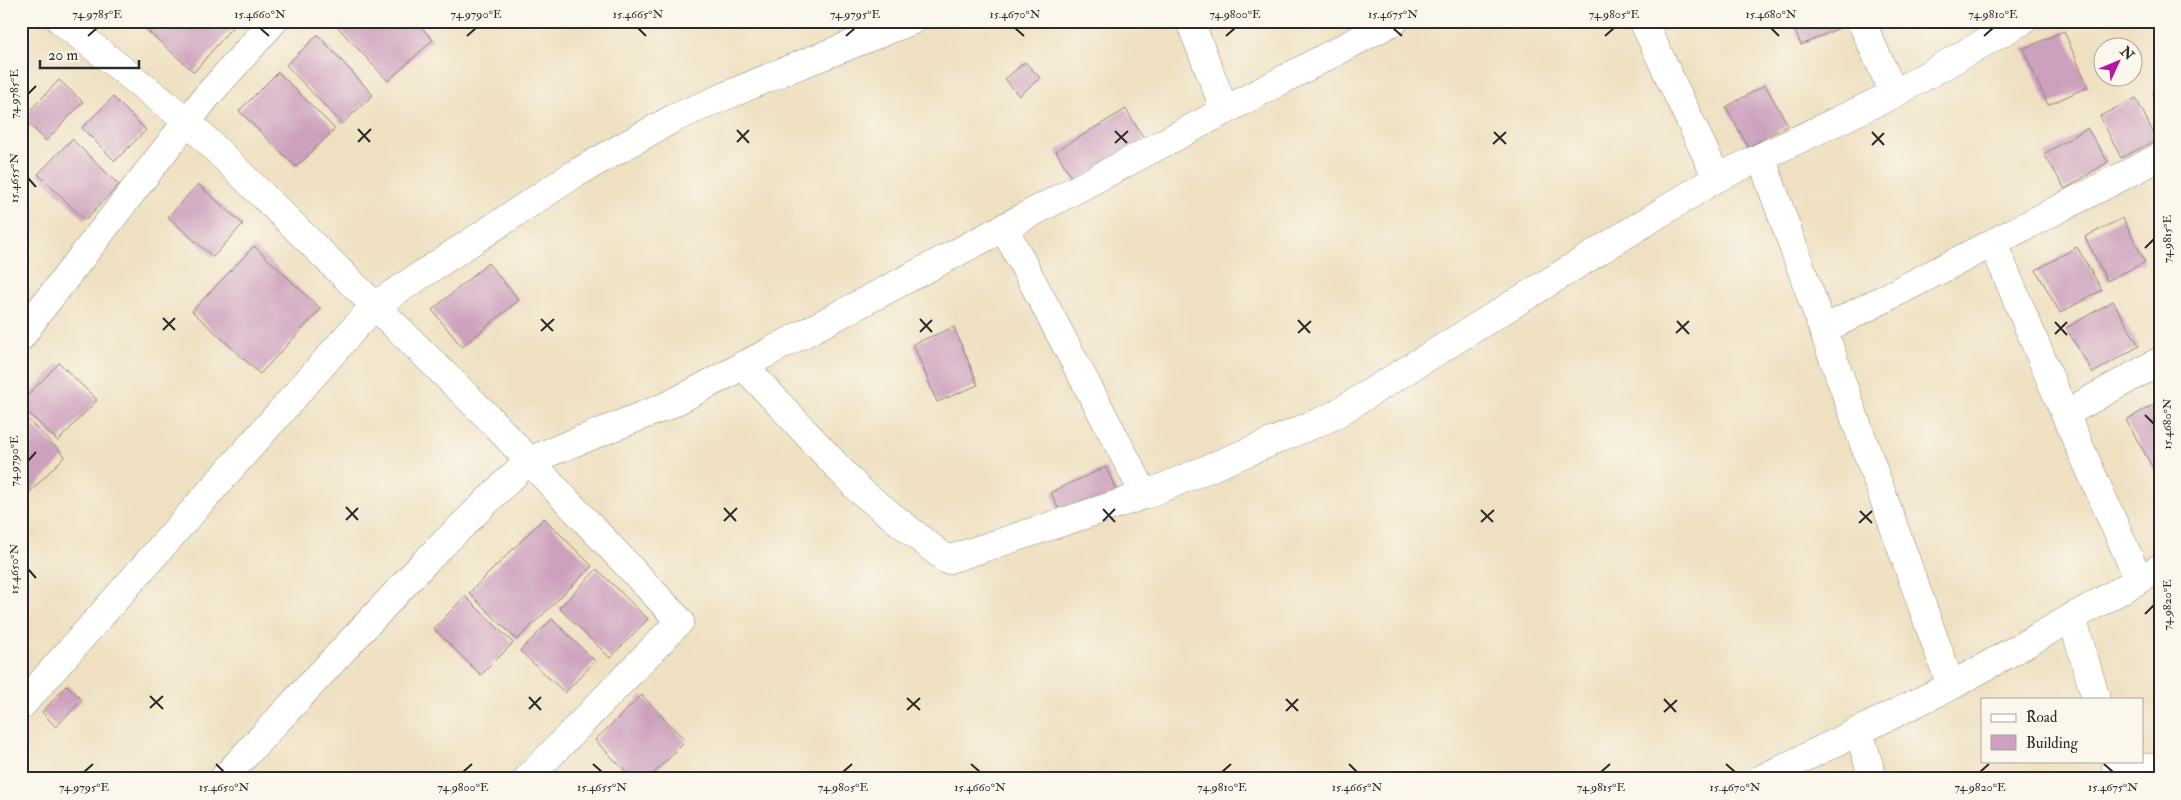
<svg xmlns="http://www.w3.org/2000/svg" width="2181" height="800" font-family="'IM FELL Double Pica',serif">
<style>
.building{fill:#cda1be}
.lines{fill:none;stroke-linecap:round;stroke-linejoin:round}
.minor-casing{stroke:#8d8676;stroke-width:29}
.minor{stroke:#fff;stroke-width:28}
.ticks{fill:none;stroke:#2b2b2b;stroke-width:2}
.neatline{fill:none;stroke:#2b2b2b;stroke-width:2}
.ticks-label{font-size:12px;text-anchor:middle;fill:#2b2b2b}
</style>
<rect width="100%" height="100%" fill="#fbf7ec"/>
<filter id="ink" filterUnits="userSpaceOnUse"><feTurbulence type="fractalNoise" baseFrequency=".02" numOctaves="2"/><feDisplacementMap in="SourceGraphic" scale="10" xChannelSelector="R" yChannelSelector="G"/><feConvolveMatrix kernelMatrix="1 2 1 2 8 2 1 2 1" color-interpolation-filters="sRGB"/></filter>
<filter id="wash" filterUnits="userSpaceOnUse"><feTurbulence type="fractalNoise" baseFrequency=".0096" numOctaves="4" result="noise"/><feDisplacementMap in="SourceGraphic" scale="20" xChannelSelector="R" yChannelSelector="G"/><feGaussianBlur stdDeviation="1.12" result="paint"/><feColorMatrix in="noise" values="0 0 0 0 0 0 0 0 0 0 0 0 0 0 0 0 0 1.4 0 .05"/><feComposite in="paint" operator="in"/></filter>
<g filter="url(#wash)">
<rect width="100%" height="100%" fill="#efe0c1"/>
<g id="blocks">
<g class="building">
<polygon points="146,21 229,21 234,25 194,72 142,26"/>
<polygon points="332,21 416,21 433,40 388,81"/>
<polygon points="1791,21 1855,21 1801,45"/>
<polygon points="2064,31 2088,87 2048,105 2023,49"/>
<polygon points="318,35 373,95 342,124 286,65"/>
<polygon points="1025,62 1040,78 1019,96 1005,79"/>
<polygon points="278,72 335,129 296,167 239,111"/>
<polygon points="59,80 83,102 46,141 23,118"/>
<polygon points="1765,85 1788,125 1748,147 1726,107"/>
<polygon points="2160,89 2160,104 2153,93"/>
<polygon points="113,97 146,130 115,161 82,128"/>
<polygon points="2136,98 2157,140 2121,158 2100,116"/>
<polygon points="1126,109 1144,139 1074,182 1056,151"/>
<polygon points="2087,128 2108,162 2065,189 2044,154"/>
<polygon points="72,139 119,185 85,220 38,174"/>
<polygon points="198,184 243,224 213,257 168,217"/>
<polygon points="2123,218 2145,262 2107,281 2085,237"/>
<polygon points="254,246 321,309 260,374 192,311"/>
<polygon points="2077,247 2102,290 2060,313 2036,270"/>
<polygon points="488,263 519,300 462,347 432,310"/>
<polygon points="2113,301 2139,346 2093,373 2066,328"/>
<polygon points="954,327 978,385 937,402 913,344"/>
<polygon points="59,363 97,400 58,441 21,406 21,402"/>
<polygon points="2160,401 2160,466 2154,470 2126,420"/>
<polygon points="27,419 65,456 29,493 21,485 21,425"/>
<polygon points="1106,467 1118,495 1063,520 1051,492"/>
<polygon points="544,518 592,566 517,640 469,593"/>
<polygon points="597,569 648,619 610,658 559,608"/>
<polygon points="465,596 513,643 481,675 434,629"/>
<polygon points="552,619 595,661 565,693 520,651"/>
<polygon points="67,685 82,700 56,727 42,712"/>
<polygon points="642,695 686,741 648,779 633,779 595,740"/>
</g>
</g>
</g>
<g filter="url(#ink)">
<use href="#blocks" fill-opacity="0" stroke="#8d8676" stroke-width="1"/>
<g class="lines">
<g class="minor-casing">
<g id="minor">
<polyline points="61,21 187,121 488,417 680,621 527,779"/>
<polyline points="1190,21 1225,111"/>
<polyline points="1643,21 1717,178"/>
<polyline points="1861,21 1894,94"/>
<polyline points="1761,157 1951,686"/>
<polyline points="1004,228 1145,495"/>
<polyline points="1993,243 2065,414 2139,580"/>
<polyline points="1823,330 2160,157"/>
<polyline points="21,337 38,313 207,96 274,21"/>
<polyline points="743,365 858,489 947,560 1145,495 1331,417 1717,178 1894,94 2022,21"/>
<polyline points="2065,414 2160,361"/>
<polyline points="2072,617 2096,699"/>
<polyline points="21,706 374,306 573,175 674,118 782,72 911,21"/>
<polyline points="1859,731 1873,779"/>
<polyline points="2116,767 2160,768"/>
<polyline points="223,779 425,562 528,461 669,405 1394,21"/>
<polyline points="1761,779 1951,686 2160,568"/>
</g>
</g>
<use href="#minor" class="minor"/>
</g>
</g>
<path class="ticks" d="M260 28 269 36M638 28 646 36M1015 28 1024 36M1393 28 1402 36M1771 28 1779 36M88 36 97 28M467 36 476 28M846 36 855 28M1226 36 1235 28M1605 36 1614 28M1984 36 1993 28M28 94 36 86M358 129 370 142M737 130 749 143M1115 131 1127 143M1494 132 1506 144M1872 132 1884 145M358 142 371 129M737 142 749 130M1115 143 1128 131M1493 144 1506 132M1872 145 1884 133M28 178 36 187M2145 248 2154 239M163 318 175 330M541 319 553 331M920 319 932 332M1298 320 1310 333M1677 321 1689 334M2055 322 2067 335M163 330 175 318M541 331 554 319M920 332 932 320M1298 333 1311 321M1676 333 1689 321M2055 334 2067 322M2145 415 2154 424M28 461 36 452M346 507 358 520M724 508 736 521M1103 509 1115 522M1481 510 1493 522M1860 511 1872 523M346 520 358 508M724 521 737 508M1103 521 1115 509M1481 522 1494 510M1859 523 1872 511M28 569 36 578M2145 614 2154 605M150 696 163 709M529 697 541 710M907 698 920 710M1286 699 1298 711M1664 699 1676 712M150 708 163 696M529 709 541 697M907 710 920 698M1286 711 1298 699M1664 712 1677 700M216 764 224 772M593 764 602 772M971 764 980 772M1349 764 1357 772M1726 764 1735 772M2104 764 2113 772M84 772 93 764M463 772 472 764M843 772 852 764M1222 772 1231 764M1601 772 1610 764M1980 772 1989 764"/>
<rect width="2181" height="800" fill="none" stroke="#fbf7ec" stroke-width="55"/>
<rect x="1981" y="698" width="162" height="65" fill="#fbf7ec" stroke="#a8a59f"/>
<rect x="1991" y="714" width="25" height="8" fill="#ffffff" stroke="#a8a59f"/>
<text x="2026" y="722" font-size="15" fill="#2b2b2b">Road</text>
<rect x="1991" y="735" width="25" height="15" fill="#cda1be" stroke="#a8a59f"/>
<text x="2026" y="748" font-size="15" fill="#2b2b2b">Building</text>
<g transform="translate(2118 62) rotate(46)"><circle r="24" fill="#fbf7ec" stroke="#a8a59f"/>
<path d="M0-4L9 19L0 12L-9 19Z" fill="#b5179e"/>
<text y="-8" font-size="14" font-weight="bold" text-anchor="middle" fill="#2b2b2b">N</text>
</g>
<path d="M40 60v8h99v-8" fill="none" stroke="#2b2b2b" stroke-width="2.5"/>
<text x="48" y="60" font-size="15" fill="#2b2b2b" stroke="#fbf7ec" stroke-width="4" paint-order="stroke">20 m</text>
<rect x="28" y="28" width="2126" height="744" class="neatline"/>
<g class="ticks-label">
<text x="97" y="18">74.9785°E</text>
<text x="260" y="18">15.4660°N</text>
<text x="476" y="18">74.9790°E</text>
<text x="638" y="18">15.4665°N</text>
<text x="855" y="18">74.9795°E</text>
<text x="1015" y="18">15.4670°N</text>
<text x="1235" y="18">74.9800°E</text>
<text x="1393" y="18">15.4675°N</text>
<text x="1614" y="18">74.9805°E</text>
<text x="1771" y="18">15.4680°N</text>
<text x="1993" y="18">74.9810°E</text>
<text transform="translate(14 94) rotate(-90)" y="4">74.9785°E</text>
<text transform="translate(14 178) rotate(-90)" y="4">15.4655°N</text>
<text transform="translate(2167 239) rotate(-90)" y="4">74.9815°E</text>
<text transform="translate(2167 424) rotate(-90)" y="4">15.4680°N</text>
<text transform="translate(14 461) rotate(-90)" y="4">74.9790°E</text>
<text transform="translate(14 569) rotate(-90)" y="4">15.4650°N</text>
<text transform="translate(2167 605) rotate(-90)" y="4">74.9820°E</text>
<text x="84" y="791">74.9795°E</text>
<text x="224" y="791">15.4650°N</text>
<text x="463" y="791">74.9800°E</text>
<text x="602" y="791">15.4655°N</text>
<text x="843" y="791">74.9805°E</text>
<text x="980" y="791">15.4660°N</text>
<text x="1222" y="791">74.9810°E</text>
<text x="1357" y="791">15.4665°N</text>
<text x="1601" y="791">74.9815°E</text>
<text x="1735" y="791">15.4670°N</text>
<text x="1980" y="791">74.9820°E</text>
<text x="2113" y="791">15.4675°N</text>
</g>
</svg>
